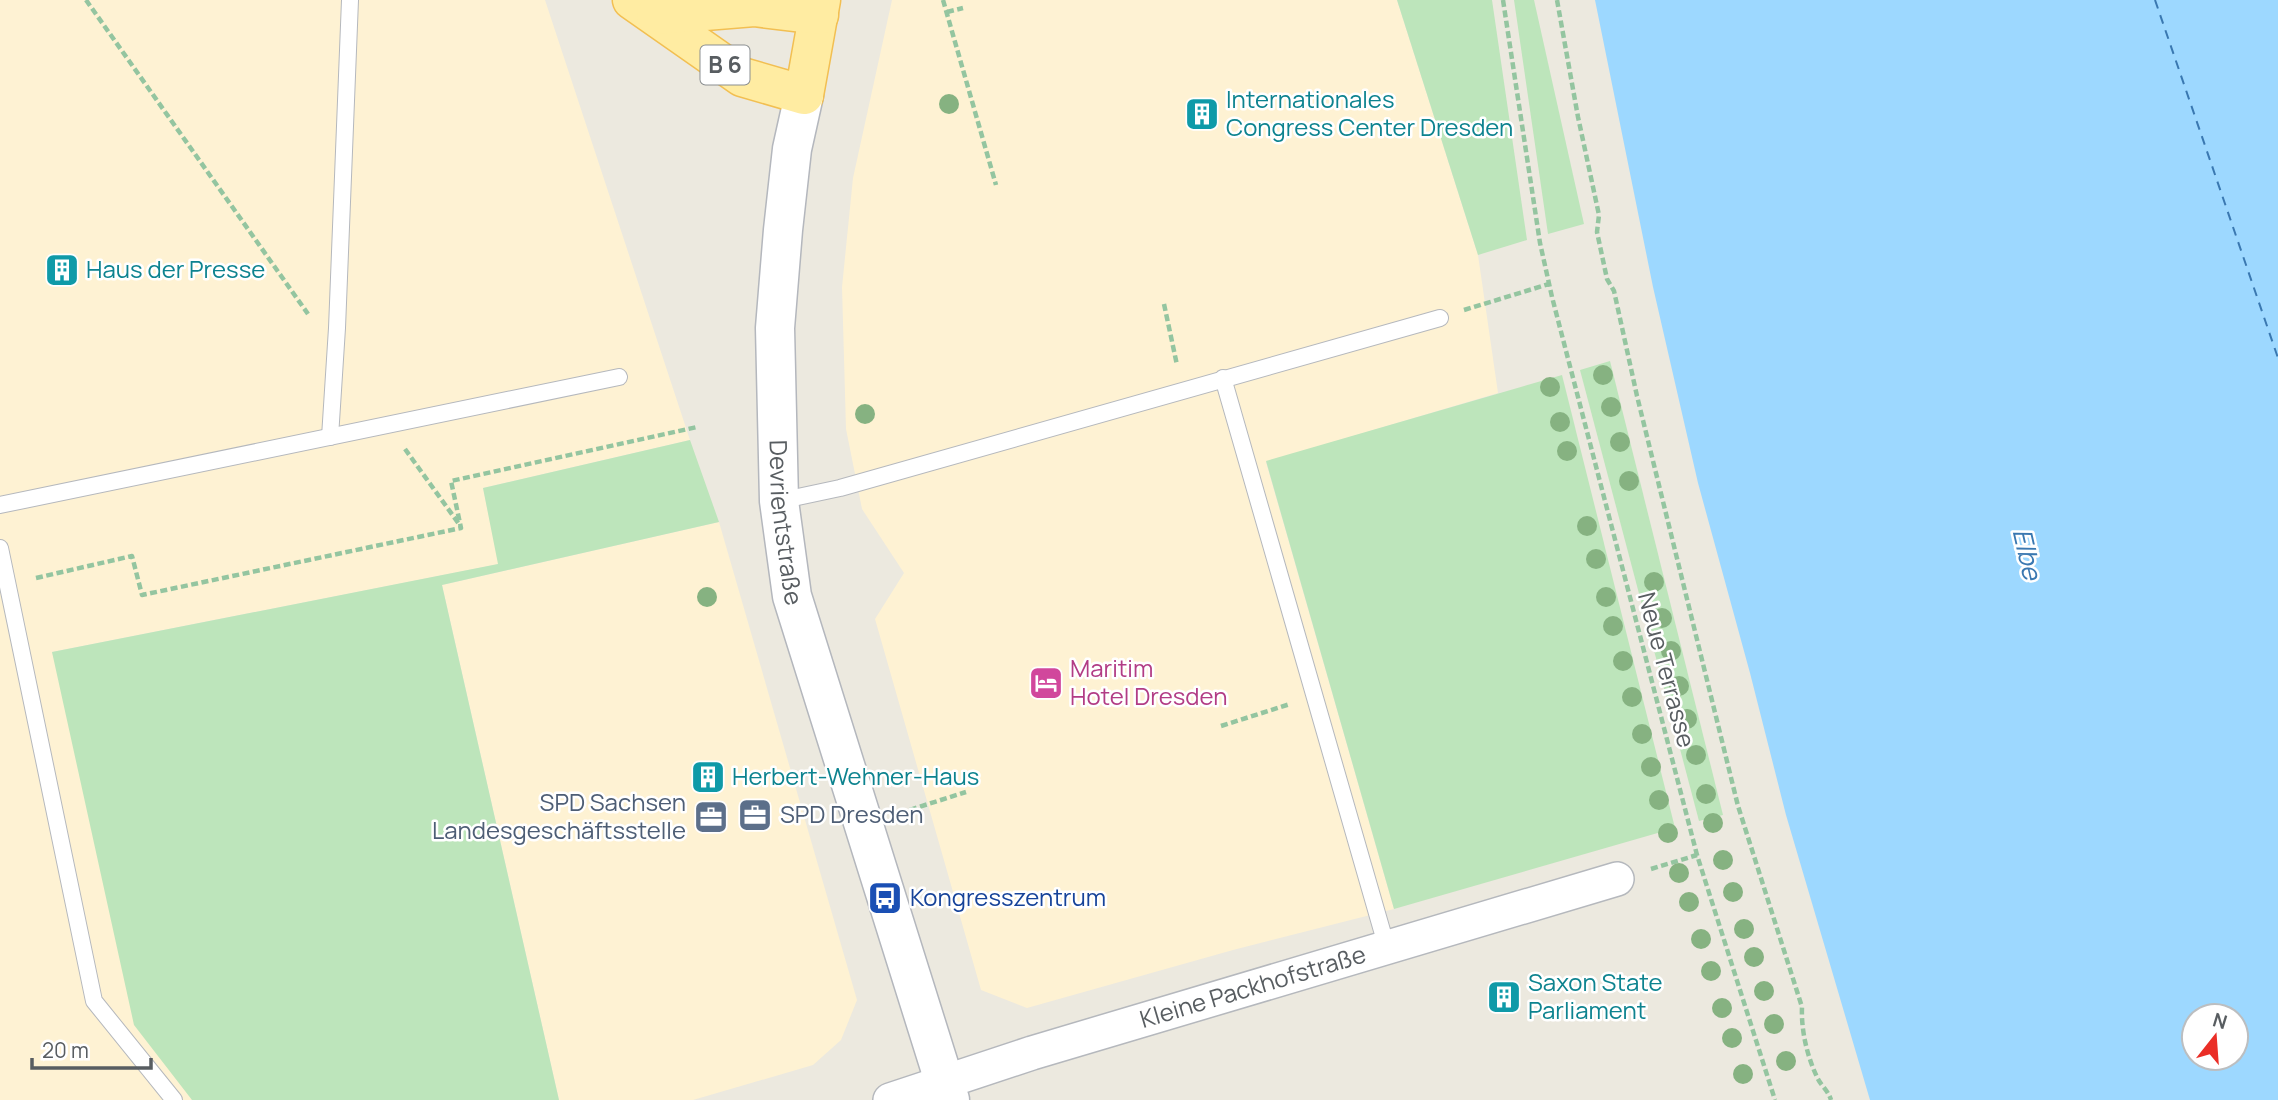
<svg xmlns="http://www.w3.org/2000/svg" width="2278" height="1100" font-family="Manrope,sans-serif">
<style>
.commercial{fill:#fef2d3}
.green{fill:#bde5bb}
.water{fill:#9dd8ff;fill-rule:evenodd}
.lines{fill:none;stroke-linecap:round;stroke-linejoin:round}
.ferry{stroke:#3a78b1;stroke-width:2;stroke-dasharray:9 7;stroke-linecap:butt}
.lane-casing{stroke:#b5b8bd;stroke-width:18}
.street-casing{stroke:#b5b8bd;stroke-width:36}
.secondary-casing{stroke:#b4b7bd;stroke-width:41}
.primary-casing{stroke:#f2bf52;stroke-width:41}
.path{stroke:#94c5a0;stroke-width:4.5;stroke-dasharray:7 3.5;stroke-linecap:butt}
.lane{stroke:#fff;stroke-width:16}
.street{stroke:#fff;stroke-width:33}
.secondary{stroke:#fff;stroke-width:38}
.primary{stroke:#ffeca2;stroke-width:38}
.tree{fill:#86b281}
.labels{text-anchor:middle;stroke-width:5;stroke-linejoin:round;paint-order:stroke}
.shield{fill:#fff;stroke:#8a8e90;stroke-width:2}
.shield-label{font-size:23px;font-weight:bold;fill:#585d61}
.culture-label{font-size:24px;fill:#0d838f;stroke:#fff;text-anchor:start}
.street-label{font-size:24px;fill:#585d61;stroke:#fff}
.hotel-label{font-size:24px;fill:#b23c85;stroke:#fff;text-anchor:start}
.service-label{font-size:24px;fill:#4e5e75;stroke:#fff;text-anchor:end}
.transit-label{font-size:24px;fill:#164399;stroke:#fff;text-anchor:start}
.water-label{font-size:26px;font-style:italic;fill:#3a78b1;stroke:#fff}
</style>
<rect width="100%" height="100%" fill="#ece9df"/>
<g class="commercial">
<polygon points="0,0 545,0 690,440 483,488 499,564 52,652 192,1100 0,1100"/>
<polygon points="892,0 1397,0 1478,255 1498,393 1266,462 1394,909 1233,950 1027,1008 981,990 875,619 904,573 862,509 846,429 842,287 853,178"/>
<polygon points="719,522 857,1000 841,1040 813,1065 693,1100 559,1100 442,585"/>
</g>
<g class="green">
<polygon points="1397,0 1492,0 1527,240 1478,255"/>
<polygon points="1514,0 1534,0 1584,224 1548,234"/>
<polygon points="1610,361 1723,815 1699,821 1580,370"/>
<polygon points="1562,375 1675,828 1394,909 1266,461"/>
<polygon points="690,440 719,522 442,585 559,1100 192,1100 134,1025 52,652 498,564 483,488"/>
</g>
<path class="water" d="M1595 0H2278V1100H1870L1786 815 1750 673 1698 483 1653 287ZM2194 1016H2236V1058H2194Z"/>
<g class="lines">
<polyline class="ferry" points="2155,0 2278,358"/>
<g class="lane-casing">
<g id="lane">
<polyline points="1223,378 1387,948"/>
<polyline points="330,437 337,328 350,0"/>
<polyline points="779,501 840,488 1440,318"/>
<polyline points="0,505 619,377"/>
<polyline points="0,548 94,1001 174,1100"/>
</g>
</g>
<g class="street-casing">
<g id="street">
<path id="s1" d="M890 1100 1032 1053 1617 879"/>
</g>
</g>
<g class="secondary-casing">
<g id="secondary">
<path id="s2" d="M804 95 792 149 783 230 775 328 779 501 792 596 950 1100"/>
</g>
</g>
<g class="primary-casing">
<g id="primary">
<polyline points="632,0 742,77 804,95 821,0"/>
<polyline points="656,15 754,7 819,15"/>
</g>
</g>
<g class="path">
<polyline points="86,0 308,314"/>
<polyline points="943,0 996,185"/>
<polyline points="1503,0 1540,243 1552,297 1697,855 1775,1100"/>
<path d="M1557 0 1578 117 1599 215 1597 232 1607 279 1614 291 1637 396 1738 806 1802 1007C1801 1030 1807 1056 1817 1077 1821 1086 1828 1090 1831 1100"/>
<polyline points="947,12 963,8"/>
<polyline points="1164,304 1177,365"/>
<polyline points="1464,310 1549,284"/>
<polyline points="405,449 459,524"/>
<polyline points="36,578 132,556 142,595 461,528 451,481 697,427"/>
<polyline points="1221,726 1290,704"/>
<polyline points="900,813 966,792"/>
<polyline points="1651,869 1697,855"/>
</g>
<use href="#lane" class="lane"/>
<use href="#street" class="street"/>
<use href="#secondary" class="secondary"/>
<use href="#primary" class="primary"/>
</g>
<g class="tree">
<circle cx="949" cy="104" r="10"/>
<circle cx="1603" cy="375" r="10"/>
<circle cx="1550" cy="387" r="10"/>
<circle cx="1611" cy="407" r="10"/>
<circle cx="865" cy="414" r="10"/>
<circle cx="1560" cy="422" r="10"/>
<circle cx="1620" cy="442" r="10"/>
<circle cx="1567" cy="451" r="10"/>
<circle cx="1629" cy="481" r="10"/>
<circle cx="1587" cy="526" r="10"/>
<circle cx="1596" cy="559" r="10"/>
<circle cx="1654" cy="582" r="10"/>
<circle cx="707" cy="597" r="10"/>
<circle cx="1606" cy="597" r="10"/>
<circle cx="1662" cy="618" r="10"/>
<circle cx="1613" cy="626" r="10"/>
<circle cx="1671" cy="651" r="10"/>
<circle cx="1623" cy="661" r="10"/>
<circle cx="1679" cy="686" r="10"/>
<circle cx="1632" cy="697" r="10"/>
<circle cx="1687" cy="719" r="10"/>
<circle cx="1642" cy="734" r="10"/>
<circle cx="1696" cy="755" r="10"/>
<circle cx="1651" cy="767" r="10"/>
<circle cx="1706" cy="794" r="10"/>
<circle cx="1659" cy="800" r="10"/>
<circle cx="1713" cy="823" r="10"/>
<circle cx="1668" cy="833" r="10"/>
<circle cx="1723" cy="860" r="10"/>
<circle cx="1679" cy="873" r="10"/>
<circle cx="1733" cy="892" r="10"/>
<circle cx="1689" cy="902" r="10"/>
<circle cx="1744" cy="929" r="10"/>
<circle cx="1701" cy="939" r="10"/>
<circle cx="1754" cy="957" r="10"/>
<circle cx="1711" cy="971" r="10"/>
<circle cx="1764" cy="991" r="10"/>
<circle cx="1722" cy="1008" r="10"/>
<circle cx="1774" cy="1024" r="10"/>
<circle cx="1732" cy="1038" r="10"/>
<circle cx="1786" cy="1061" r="10"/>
<circle cx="1743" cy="1074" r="10"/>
</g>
<defs>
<g id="building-square" transform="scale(1.75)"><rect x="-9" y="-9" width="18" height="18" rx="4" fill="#0f9aa8" stroke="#fff"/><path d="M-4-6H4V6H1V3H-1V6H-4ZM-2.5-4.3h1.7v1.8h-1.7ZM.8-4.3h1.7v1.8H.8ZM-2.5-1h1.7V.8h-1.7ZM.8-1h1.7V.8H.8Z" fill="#fff"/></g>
<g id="hotel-square" transform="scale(1.75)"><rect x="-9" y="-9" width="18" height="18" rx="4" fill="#d1479c" stroke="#fff"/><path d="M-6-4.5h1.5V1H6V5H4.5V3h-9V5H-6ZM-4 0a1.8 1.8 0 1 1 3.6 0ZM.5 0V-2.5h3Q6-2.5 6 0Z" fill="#fff"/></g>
<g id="office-square" transform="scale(1.75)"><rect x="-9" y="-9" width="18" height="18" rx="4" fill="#5c6f8a" stroke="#fff"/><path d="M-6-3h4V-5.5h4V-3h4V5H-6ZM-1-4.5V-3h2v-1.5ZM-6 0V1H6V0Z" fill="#fff"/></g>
<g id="bus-square" transform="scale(1.75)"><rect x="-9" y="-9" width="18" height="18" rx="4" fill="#1a4fb4" stroke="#fff"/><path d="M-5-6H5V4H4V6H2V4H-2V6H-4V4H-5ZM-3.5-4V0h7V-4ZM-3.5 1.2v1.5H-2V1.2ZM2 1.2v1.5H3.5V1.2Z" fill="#fff"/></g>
</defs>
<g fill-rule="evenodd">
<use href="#building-square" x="1202" y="114"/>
<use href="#building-square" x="62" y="270"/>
<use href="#hotel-square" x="1046" y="683"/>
<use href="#building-square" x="708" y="777"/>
<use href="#office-square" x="755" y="815"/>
<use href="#office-square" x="711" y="817"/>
<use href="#bus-square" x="885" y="898"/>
<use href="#building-square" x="1504" y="997"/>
</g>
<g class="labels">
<rect class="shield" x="700.5" y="45.5" width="49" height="39" rx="5"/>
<g class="shield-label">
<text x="725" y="73">B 6</text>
</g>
<g class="culture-label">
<text x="1226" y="108">Internationales<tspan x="1226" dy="28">Congress Center Dresden</tspan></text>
<text x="86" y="278">Haus der Presse</text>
<text x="732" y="785">Herbert-Wehner-Haus</text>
<text x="1528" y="991">Saxon State<tspan x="1528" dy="28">Parliament</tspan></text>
</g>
<g class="street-label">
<text dy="8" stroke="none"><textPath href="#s2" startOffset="430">Devrientstraße</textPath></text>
<text transform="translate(1666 670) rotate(75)" y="8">Neue Terrasse</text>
<text dy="8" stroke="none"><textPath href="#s1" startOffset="380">Kleine Packhofstraße</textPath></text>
</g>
<g class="hotel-label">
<text x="1070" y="677">Maritim<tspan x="1070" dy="28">Hotel Dresden</tspan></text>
</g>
<g class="service-label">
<text x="686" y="811">SPD Sachsen<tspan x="686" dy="28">Landesgeschäftsstelle</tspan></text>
<text x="780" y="823" text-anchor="start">SPD Dresden</text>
</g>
<g class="transit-label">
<text x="910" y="906">Kongresszentrum</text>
</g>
<g class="water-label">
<text transform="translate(2027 554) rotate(77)" y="9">Elbe</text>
</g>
</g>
<g transform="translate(2215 1037) rotate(17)"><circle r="33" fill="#ffffff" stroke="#bcbec0" stroke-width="2"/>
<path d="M0-5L12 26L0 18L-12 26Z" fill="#ea2e27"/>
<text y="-10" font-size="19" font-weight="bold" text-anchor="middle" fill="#585d61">N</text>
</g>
<path d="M32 1058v10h119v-10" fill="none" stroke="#585d61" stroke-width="3.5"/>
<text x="42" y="1058" font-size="21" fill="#585d61" stroke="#ffffff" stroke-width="5" paint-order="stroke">20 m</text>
</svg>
